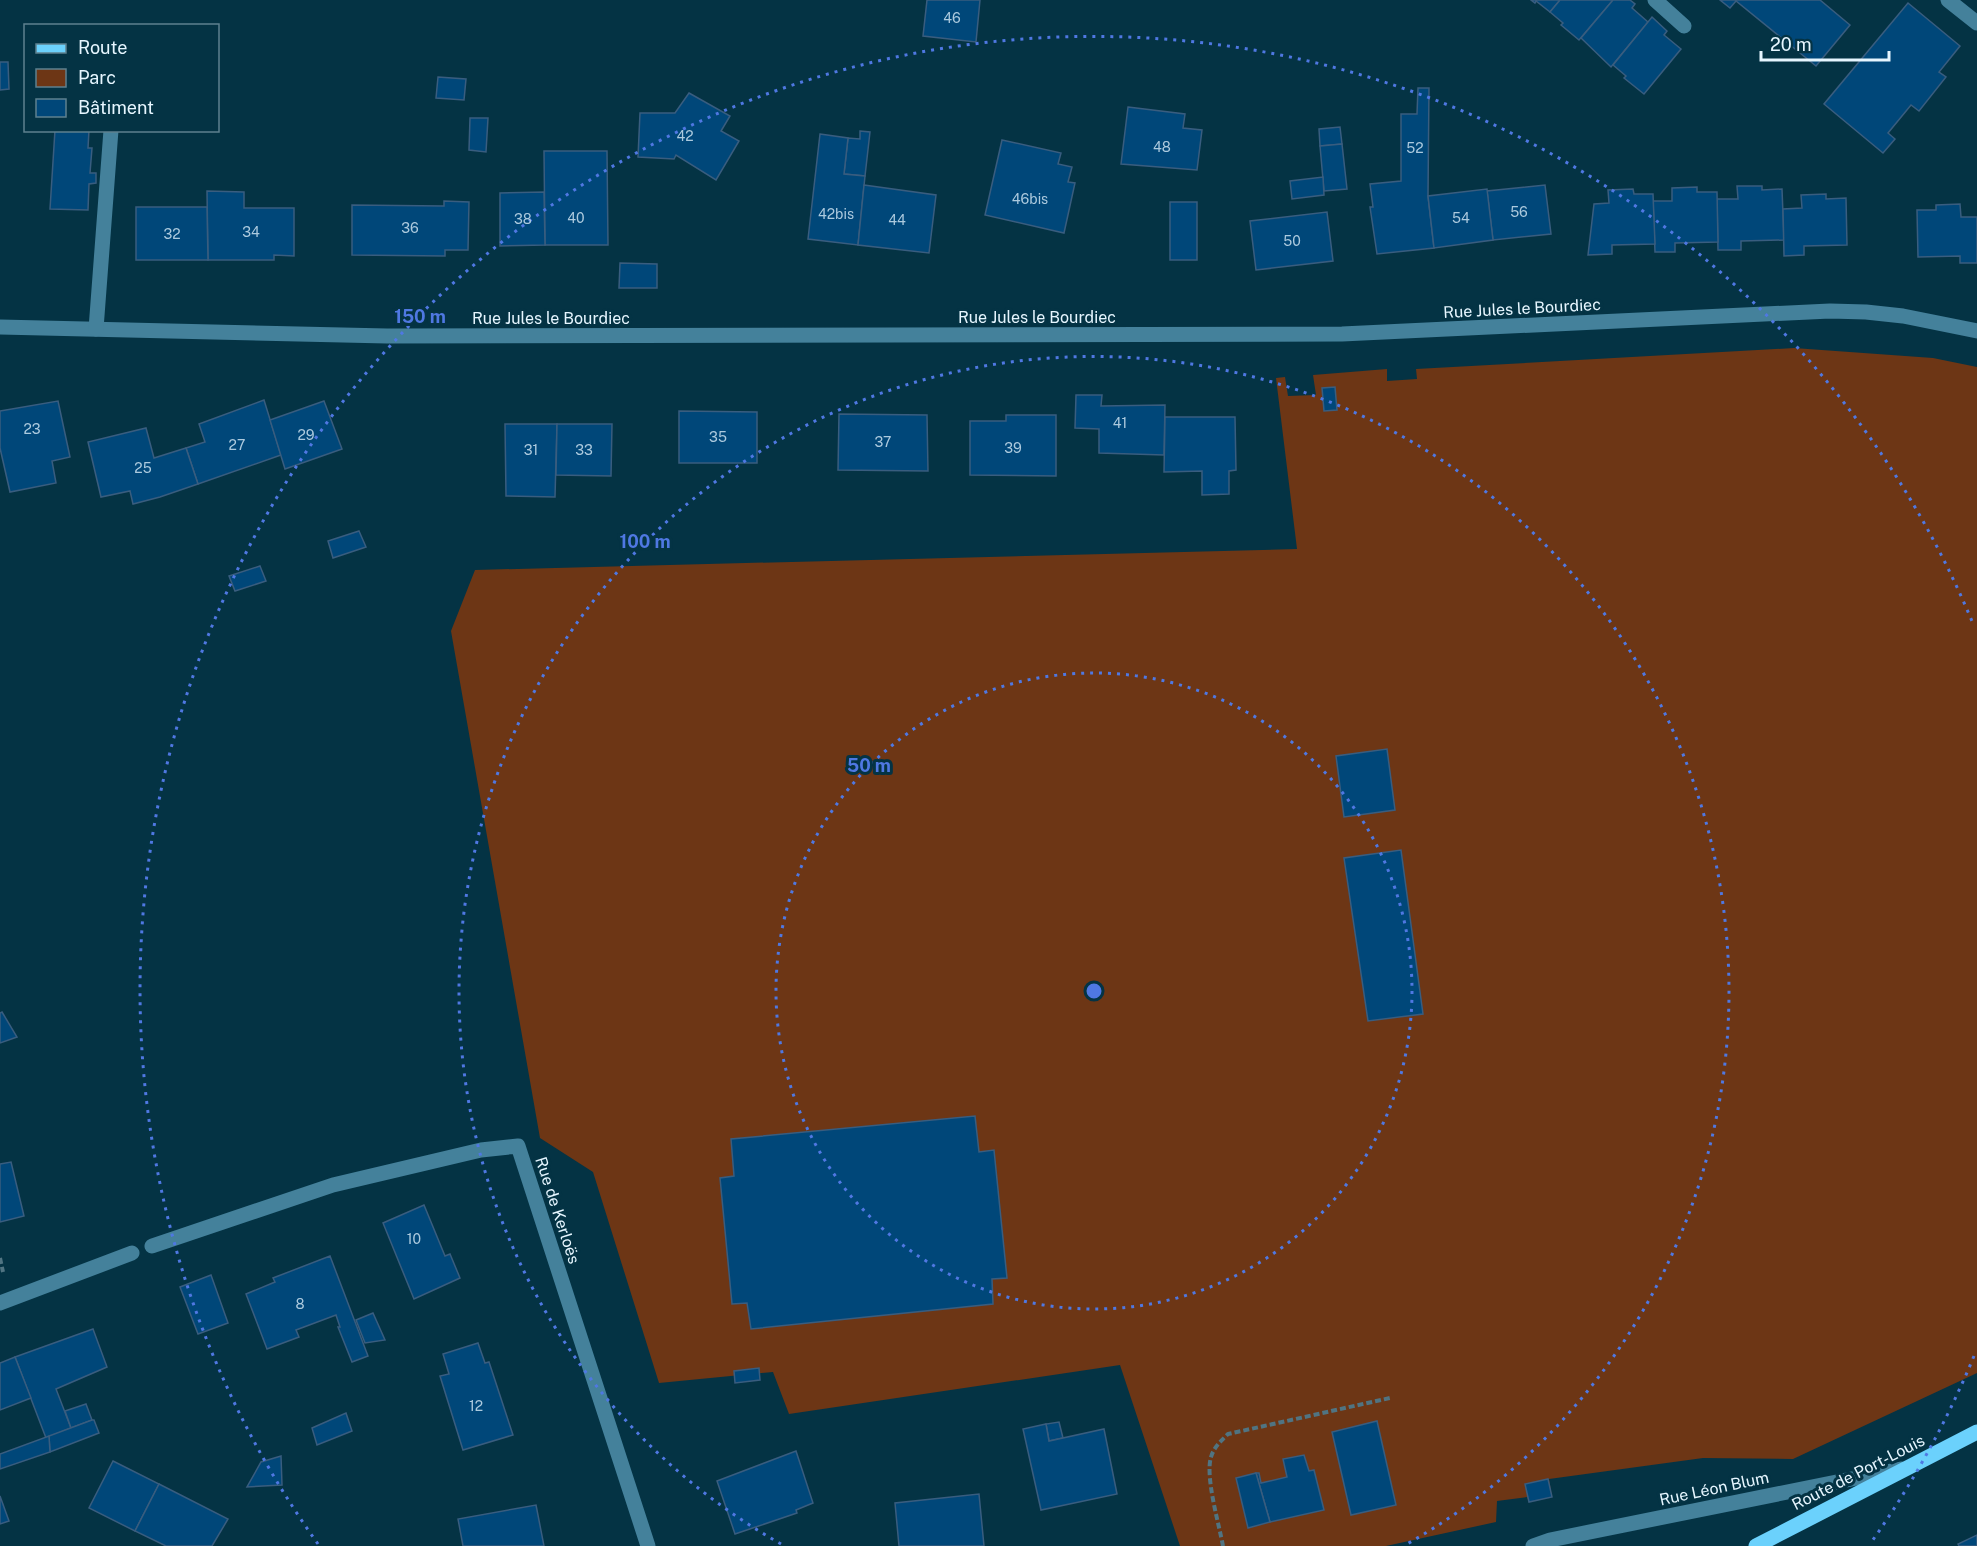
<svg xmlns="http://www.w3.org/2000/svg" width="1977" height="1546" font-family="'Public Sans',sans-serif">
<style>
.green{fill:#6d3615}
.building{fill:#004779;stroke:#395d7f;stroke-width:1.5}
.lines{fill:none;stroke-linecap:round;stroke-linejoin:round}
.path{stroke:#507482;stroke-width:4;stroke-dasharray:6 3;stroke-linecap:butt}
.minor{stroke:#44819b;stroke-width:15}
.major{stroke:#6bd1fc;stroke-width:15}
.ring{fill:none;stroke:#4f78e2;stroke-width:3;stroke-dasharray:3 6}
.labels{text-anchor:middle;stroke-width:6;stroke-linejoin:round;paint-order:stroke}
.number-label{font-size:14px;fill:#accade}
.street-label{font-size:16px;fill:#e6f6ff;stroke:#043344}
.centre{fill:#4f78e2;stroke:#043344;stroke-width:3}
.ring-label{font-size:18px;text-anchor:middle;font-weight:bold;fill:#4f78e2;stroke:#043344;stroke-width:6;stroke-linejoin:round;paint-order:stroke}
</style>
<rect width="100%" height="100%" fill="#043344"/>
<polygon class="green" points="1794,348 1933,358 1977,367 1977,1373 1793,1459 1703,1458 1549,1479 1552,1497 1529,1502 1527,1497 1497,1501 1496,1522 1386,1546 1180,1546 1120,1365 789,1414 773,1372 659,1383 593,1172 540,1138 451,631 475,570 1297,549 1276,378 1285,377 1288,396 1316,395 1313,375 1387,369 1387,381 1417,379 1416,369"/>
<g class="building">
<polygon points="927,0 980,0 976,42 923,36"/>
<polygon points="1531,0 1560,0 1550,12 1536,1 1535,3"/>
<polygon points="1560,0 1613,0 1579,40 1561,25 1563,23 1550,12"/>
<polygon points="1613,0 1630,0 1635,4 1632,8 1648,22 1611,67 1581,38"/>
<polygon points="1720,0 1820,0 1850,25 1816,66 1736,1 1730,8"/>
<polygon points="1908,3 1960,46 1939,72 1946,77 1919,111 1911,105 1888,133 1895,139 1883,153 1824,104"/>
<polygon points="1652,17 1667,31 1664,35 1681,49 1644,94 1624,78 1626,76 1613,65"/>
<polygon points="0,62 8,62 9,89 0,90"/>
<polygon points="438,77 466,79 464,100 436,98"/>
<polygon points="1418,88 1429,88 1428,196 1434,248 1377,254 1370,207 1373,207 1370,184 1401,181 1401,114 1417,114"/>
<polygon points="689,93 730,116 721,131 739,141 716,180 676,155 674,159 638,157 640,113 675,113"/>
<polygon points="1128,107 1185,114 1183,128 1202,130 1197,170 1121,164"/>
<polygon points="470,118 488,118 486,152 469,150"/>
<polygon points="1340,127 1342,144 1320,146 1319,129"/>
<polygon points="55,130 89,130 88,148 92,148 90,173 96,173 96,183 89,184 88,210 50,209"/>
<polygon points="860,131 870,132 865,176 844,174 848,138 860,139"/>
<polygon points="820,134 848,138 844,174 865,176 858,245 808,239"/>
<polygon points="1002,140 1061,153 1058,164 1072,167 1068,182 1075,183 1064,233 985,215"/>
<polygon points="1342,144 1347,189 1324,191 1320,146"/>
<polygon points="544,151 607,151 608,245 545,245"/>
<polygon points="1323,177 1324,195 1292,199 1290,181"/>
<polygon points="864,185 936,195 929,253 858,245"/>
<polygon points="1545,185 1551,234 1493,240 1487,191"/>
<polygon points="1737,186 1762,186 1762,190 1782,189 1784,240 1741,241 1741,250 1718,250 1717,199 1738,199"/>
<polygon points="1697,187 1697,192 1717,192 1718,242 1675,243 1675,252 1655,252 1653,201 1672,201 1672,188"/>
<polygon points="1487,189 1493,240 1434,248 1428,196"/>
<polygon points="1633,189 1634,194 1653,194 1655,244 1612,245 1612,254 1588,255 1594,204 1609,203 1608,190"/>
<polygon points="207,191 244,192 244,208 294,208 294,256 274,255 274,260 208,260"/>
<polygon points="544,192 545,245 500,246 500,193"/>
<polygon points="1826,194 1826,199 1846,198 1847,245 1804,246 1804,255 1784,256 1783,209 1802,208 1801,195"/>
<polygon points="444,201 469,202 468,250 445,250 445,256 352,255 352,205 444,206"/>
<rect x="1170" y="202" width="27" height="58"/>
<polygon points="1960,204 1961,217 1977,217 1977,263 1960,263 1960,256 1918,257 1917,210 1936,210 1936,205"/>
<polygon points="136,207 207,207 208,260 136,260"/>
<polygon points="1327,212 1333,261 1256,270 1250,221"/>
<polygon points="620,263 657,264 657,288 619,288"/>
<polygon points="1335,387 1337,410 1324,411 1322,388"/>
<polygon points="1076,395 1102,395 1101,406 1165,405 1164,455 1099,453 1099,429 1075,428"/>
<polygon points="264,400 281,455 198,484 186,448 205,442 199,424"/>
<polygon points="58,401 70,457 52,461 56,483 10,492 0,448 0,411"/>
<polygon points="324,401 342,449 285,469 270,420"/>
<polygon points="679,411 757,412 757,463 679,463"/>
<polygon points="839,414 927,415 928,471 838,470"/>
<polygon points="1006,415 1056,415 1056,476 970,475 970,421 1006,421"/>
<polygon points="1165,417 1235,417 1236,470 1229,471 1229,494 1202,495 1202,471 1164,472"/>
<polygon points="505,424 557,424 555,497 506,496"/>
<polygon points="557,424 612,424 611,476 556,475"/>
<polygon points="146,428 154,458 186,448 198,484 160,497 133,504 130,491 101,497 88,442"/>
<polygon points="359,531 366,547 333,558 328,541"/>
<polygon points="260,566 266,581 235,591 229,576"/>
<polygon points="1387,749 1395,810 1344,817 1336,756"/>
<polygon points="1401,850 1423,1014 1368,1021 1344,858"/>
<polygon points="2,1012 17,1037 0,1043 0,1013"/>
<polygon points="975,1116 979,1152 994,1150 1007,1278 992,1279 993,1304 751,1329 747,1303 732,1304 720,1178 734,1176 731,1139"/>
<polygon points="11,1162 24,1216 0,1222 0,1164"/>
<polygon points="424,1205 445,1256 450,1254 460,1278 414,1299 383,1223"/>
<polygon points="330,1256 368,1356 352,1362 338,1327 340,1327 336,1315 296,1330 299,1337 267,1349 246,1294 275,1282 273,1278"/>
<polygon points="211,1275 228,1323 198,1334 180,1287"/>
<polygon points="373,1313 385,1340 365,1343 356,1320"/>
<polygon points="93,1329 107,1367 56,1389 71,1428 46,1438 15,1357"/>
<polygon points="478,1343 485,1363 489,1362 513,1435 463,1450 440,1376 449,1374 443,1354"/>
<polygon points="15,1357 31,1398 0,1410 0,1363"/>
<polygon points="759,1368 760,1380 735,1383 734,1371"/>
<polygon points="86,1404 92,1420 71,1428 65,1411"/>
<polygon points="346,1413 352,1431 317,1445 312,1428"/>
<polygon points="92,1420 94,1420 99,1433 50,1452 49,1436"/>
<polygon points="1377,1421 1396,1505 1351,1515 1332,1432"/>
<polygon points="1059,1422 1063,1438 1049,1441 1046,1424"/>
<polygon points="1046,1424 1049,1441 1104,1429 1117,1494 1041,1510 1023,1429"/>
<polygon points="49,1436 50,1452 0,1469 0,1454"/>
<polygon points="796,1451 813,1503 796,1510 797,1513 735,1534 717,1481"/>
<polygon points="1304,1455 1309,1471 1314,1470 1324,1510 1270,1522 1256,1473 1259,1473 1261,1483 1287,1477 1283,1459"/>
<polygon points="281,1456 282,1485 247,1487 261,1462"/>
<polygon points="113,1461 159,1484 135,1531 89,1508"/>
<polygon points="1256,1473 1270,1522 1248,1528 1236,1478"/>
<polygon points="1548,1479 1552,1497 1529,1502 1525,1484"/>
<polygon points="159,1484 228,1519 212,1546 166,1546 135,1531"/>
<polygon points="979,1494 984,1546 899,1546 895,1503"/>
<polygon points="0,1496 9,1521 0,1524"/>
<polygon points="536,1505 544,1546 463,1546 458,1519"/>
<polygon points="1977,1535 1977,1546 1959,1546 1958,1544"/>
</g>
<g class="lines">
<g class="path">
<polyline points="0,1258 3,1272"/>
<path d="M1223 1546C1219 1524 1205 1477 1211 1457 1214 1447 1221 1441 1228 1434L1390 1398"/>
</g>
<g class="minor">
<polyline points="1655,0 1684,26"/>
<polyline points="1948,0 1977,23"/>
<polyline points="0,327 387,336 1342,334 1830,311 1866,312 1903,316 1977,331"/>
<polyline points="96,329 111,130"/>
<polyline points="152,1246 333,1185 481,1150 518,1146 648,1546"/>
<polyline points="0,1303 132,1253"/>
<polyline points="1533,1546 1550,1540 1901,1469"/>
</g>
<polyline class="major" points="1756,1546 1977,1432"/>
</g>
<g class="ring">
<circle cx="1094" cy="991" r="318"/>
<path d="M781 1544A635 635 0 1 1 1407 1544"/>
<path d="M1974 1356A953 953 0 0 1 1870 1544M318 1544A953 953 0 1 1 1974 626"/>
</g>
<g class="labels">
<g class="number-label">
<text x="952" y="23">46</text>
<text x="685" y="141">42</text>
<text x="1162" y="152">48</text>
<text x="1415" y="153">52</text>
<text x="1030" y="204">46bis</text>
<text x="1519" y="217">56</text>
<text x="836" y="219">42bis</text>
<text x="576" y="223">40</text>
<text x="1461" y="223">54</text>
<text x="523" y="224">38</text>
<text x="897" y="225">44</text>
<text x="410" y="233">36</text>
<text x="251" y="237">34</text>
<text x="172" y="239">32</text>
<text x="1292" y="246">50</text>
<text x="1120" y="428">41</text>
<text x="32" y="434">23</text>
<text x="306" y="440">29</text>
<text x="718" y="442">35</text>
<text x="883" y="447">37</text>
<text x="237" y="450">27</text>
<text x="1013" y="453">39</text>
<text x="531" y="455">31</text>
<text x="584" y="455">33</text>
<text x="143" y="473">25</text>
<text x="414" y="1244">10</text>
<text x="300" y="1309">8</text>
<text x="476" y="1411">12</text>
</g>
<g class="street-label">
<text transform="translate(1522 308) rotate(-3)" y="6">Rue Jules le Bourdiec</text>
<text x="1037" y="323">Rue Jules le Bourdiec</text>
<text x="551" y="324">Rue Jules le Bourdiec</text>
<text transform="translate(558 1210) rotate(72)" y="6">Rue de Kerloës</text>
<text transform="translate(1858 1472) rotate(-27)" y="6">Route de Port-Louis</text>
<text transform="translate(1714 1488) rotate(-12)" y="6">Rue Léon Blum</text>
</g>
</g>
<circle cx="1094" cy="991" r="9" class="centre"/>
<g class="ring-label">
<text x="420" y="323">150 m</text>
<text x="645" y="548">100 m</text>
<text x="869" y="772">50 m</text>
</g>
<rect x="24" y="24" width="195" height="108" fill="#043344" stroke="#5e818f" stroke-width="1.5"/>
<rect x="36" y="44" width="30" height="9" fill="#6bd1fc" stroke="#5e818f" stroke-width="1.5"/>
<text x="78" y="54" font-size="18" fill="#e6f6ff">Route</text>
<rect x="36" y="69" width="30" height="18" fill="#6d3615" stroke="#5e818f" stroke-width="1.5"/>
<text x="78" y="84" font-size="18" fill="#e6f6ff">Parc</text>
<rect x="36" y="99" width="30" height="18" fill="#004779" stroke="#5e818f" stroke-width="1.5"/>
<text x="78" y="114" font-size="18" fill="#e6f6ff">Bâtiment</text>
<path d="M1761 51v9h128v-9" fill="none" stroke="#e6f6ff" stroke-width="3"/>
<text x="1770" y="51" font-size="18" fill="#e6f6ff" stroke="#043344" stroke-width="4.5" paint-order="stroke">20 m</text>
</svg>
